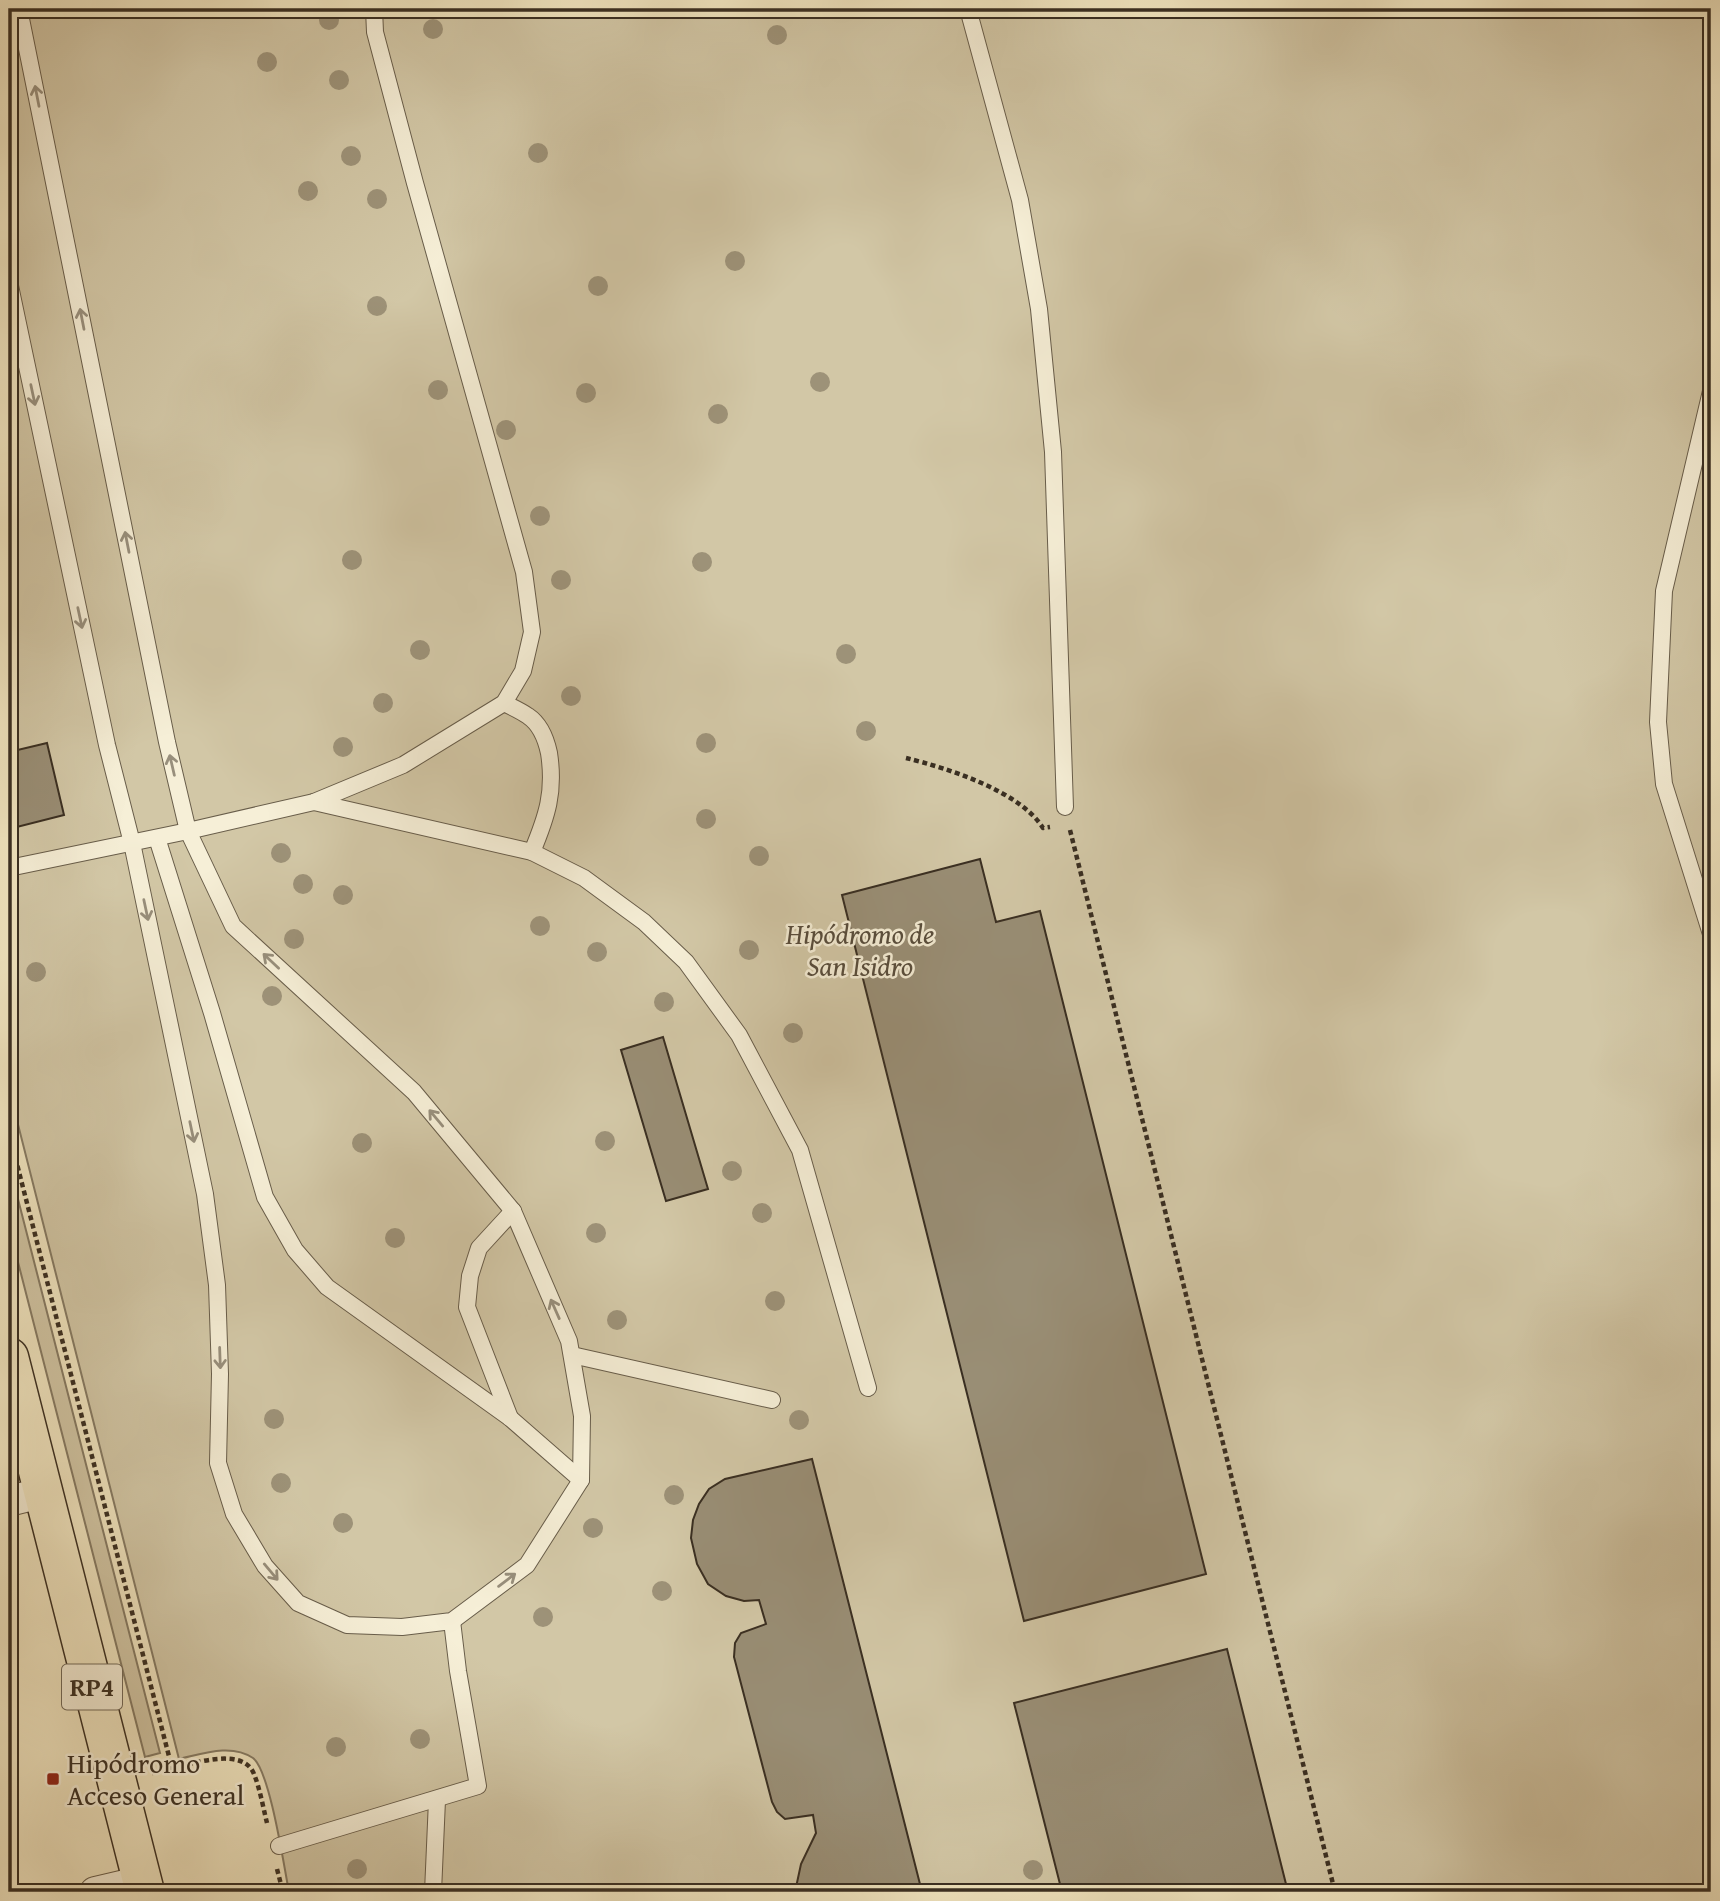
<svg xmlns="http://www.w3.org/2000/svg" width="1720" height="1901" font-family="'Gentium Book Plus',serif">
<style>
.green{fill:#d2c7a6;stroke:#867b64;stroke-width:2}
.building{fill:#998e75;stroke:#3a2f22;stroke-width:2}
.lines{fill:none;stroke-linecap:round;stroke-linejoin:round}
.service-casing{stroke:#685d4a;stroke-width:18}
.minor-casing{stroke:#685d4a;stroke-width:32}
.primary-casing{stroke:#3a2f22;stroke-width:41}
.path{stroke:#3a2f22;stroke-width:4.5;stroke-dasharray:5 3.5;stroke-linecap:butt}
.service{stroke:#f6efd7;stroke-width:16}
.minor{stroke:#f6efd7;stroke-width:30}
.primary{stroke:#f1e6c1;stroke-width:38}
.tree{fill:#9d9278}
.oneway{stroke:#988f7c}
.poi-dot{fill:#8f2418;stroke:#f6efd7;stroke-width:2.5}
.labels{text-anchor:middle;stroke-width:5;stroke-linejoin:round;paint-order:stroke}
.shield{fill:#f6efd7;stroke:#726958;stroke-width:2}
.shield-label{font-size:26px;font-weight:bold;fill:#3a2f22}
.park-label{font-size:28px;font-style:italic;fill:#584d3c;stroke:#f6efd7}
.poi-label{font-size:28px;fill:#3a2f22;stroke:#f6efd7;text-anchor:start}
</style>
<rect width="100%" height="100%" fill="#f1e6c1"/>
<filter id="stains"><feTurbulence type="fractalNoise" baseFrequency=".00286" numOctaves="4"/><feColorMatrix values="0 0 0 0 .2 0 0 0 0 .09 0 0 0 0 .02 0 0 0 .5 -.17"/></filter>
<radialGradient id="worn" r=".72"><stop offset=".6" stop-color="#630" stop-opacity="0"/><stop offset="1" stop-color="#630" stop-opacity=".3"/></radialGradient>
<g class="green">
<path d="M9 9H1711V1892H289C284 1867 270 1771 253 1758 231 1743 202 1754 179 1759L9 1089Z"/>
<polygon points="9,1164 160,1753 145,1757 9,1227"/>
</g>
<g class="building">
<polygon points="47,743 64,815 9,829 9,752"/>
<polygon points="980,859 996,922 1040,911 1206,1574 1024,1621 842,895"/>
<polygon points="663,1037 708,1189 666,1201 621,1050"/>
<polygon points="812,1459 922,1892 795,1892 801,1864 816,1833 813,1815 785,1819 777,1812 772,1802 734,1657 735,1643 741,1633 766,1624 759,1600 744,1601 726,1596 708,1584 697,1564 691,1538 693,1520 699,1504 709,1489 725,1479"/>
<polygon points="1227,1649 1288,1892 1062,1892 1014,1703"/>
</g>
<g class="lines">
<g class="service-casing">
<g id="service">
<polyline points="968,9 1020,200 1039,309 1053,452 1065,807"/>
<polyline points="9,281 107,745 132,843 205,1194 217,1285 220,1374 218,1463 234,1514 265,1566 298,1603 347,1625 402,1627 452,1621 527,1565 581,1480 582,1416 569,1341 513,1211 414,1092 233,926 188,831 167,742 19,9"/>
<polyline points="1711,391 1664,591 1658,722 1664,784 1711,934"/>
<path d="M504 703C512 707 521 711 528 716 540 724 546 739 549 753 555 792 547 816 532 852"/>
<polyline points="314,802 532,852 584,878 644,922 686,962 739,1035 800,1150 868,1388"/>
<polyline points="157,838 212,1013 265,1197 295,1250 327,1287 510,1418 581,1480"/>
<polyline points="9,868 188,831 314,802 403,765 504,703 523,671 532,632 524,572 415,183 375,32 374,9"/>
<polyline points="572,1355 772,1400"/>
<polyline points="510,1418 467,1307 470,1276 479,1248 513,1211"/>
<polyline points="279,1846 478,1786 458,1671 452,1621"/>
<polyline points="433,1892 437,1800"/>
</g>
</g>
<g class="minor-casing">
<g id="minor">
<polyline points="9,1501 41,1493"/>
<polyline points="95,1892 142,1881"/>
</g>
</g>
<g class="primary-casing">
<polyline id="primary" points="9,1357 145,1892"/>
</g>
<g class="path">
<path d="M906 758C947 768 1020 791 1043 828L1050 827"/>
<polyline points="1070,830 1335,1892"/>
<path d="M9 1133 172 1768C193 1764 243 1746 254 1774 260 1789 263 1807 267 1823"/>
<polyline points="152,1773 172,1768"/>
<polyline points="277,1869 283,1892"/>
</g>
<use href="#service" class="service"/>
<use href="#minor" class="minor"/>
<use href="#primary" class="primary"/>
</g>
<g class="tree">
<circle cx="329" cy="20" r="10"/>
<circle cx="433" cy="29" r="10"/>
<circle cx="777" cy="35" r="10"/>
<circle cx="267" cy="62" r="10"/>
<circle cx="339" cy="80" r="10"/>
<circle cx="538" cy="153" r="10"/>
<circle cx="351" cy="156" r="10"/>
<circle cx="308" cy="191" r="10"/>
<circle cx="377" cy="199" r="10"/>
<circle cx="735" cy="261" r="10"/>
<circle cx="598" cy="286" r="10"/>
<circle cx="377" cy="306" r="10"/>
<circle cx="820" cy="382" r="10"/>
<circle cx="438" cy="390" r="10"/>
<circle cx="586" cy="393" r="10"/>
<circle cx="718" cy="414" r="10"/>
<circle cx="506" cy="430" r="10"/>
<circle cx="540" cy="516" r="10"/>
<circle cx="352" cy="560" r="10"/>
<circle cx="702" cy="562" r="10"/>
<circle cx="561" cy="580" r="10"/>
<circle cx="420" cy="650" r="10"/>
<circle cx="846" cy="654" r="10"/>
<circle cx="571" cy="696" r="10"/>
<circle cx="383" cy="703" r="10"/>
<circle cx="866" cy="731" r="10"/>
<circle cx="706" cy="743" r="10"/>
<circle cx="343" cy="747" r="10"/>
<circle cx="706" cy="819" r="10"/>
<circle cx="281" cy="853" r="10"/>
<circle cx="759" cy="856" r="10"/>
<circle cx="303" cy="884" r="10"/>
<circle cx="343" cy="895" r="10"/>
<circle cx="540" cy="926" r="10"/>
<circle cx="294" cy="939" r="10"/>
<circle cx="749" cy="950" r="10"/>
<circle cx="597" cy="952" r="10"/>
<circle cx="36" cy="972" r="10"/>
<circle cx="272" cy="996" r="10"/>
<circle cx="664" cy="1002" r="10"/>
<circle cx="793" cy="1033" r="10"/>
<circle cx="605" cy="1141" r="10"/>
<circle cx="362" cy="1143" r="10"/>
<circle cx="732" cy="1171" r="10"/>
<circle cx="762" cy="1213" r="10"/>
<circle cx="596" cy="1233" r="10"/>
<circle cx="395" cy="1238" r="10"/>
<circle cx="775" cy="1301" r="10"/>
<circle cx="617" cy="1320" r="10"/>
<circle cx="274" cy="1419" r="10"/>
<circle cx="799" cy="1420" r="10"/>
<circle cx="281" cy="1483" r="10"/>
<circle cx="674" cy="1495" r="10"/>
<circle cx="343" cy="1523" r="10"/>
<circle cx="593" cy="1528" r="10"/>
<circle cx="662" cy="1591" r="10"/>
<circle cx="543" cy="1617" r="10"/>
<circle cx="420" cy="1739" r="10"/>
<circle cx="336" cy="1747" r="10"/>
<circle cx="357" cy="1869" r="10"/>
<circle cx="1033" cy="1870" r="10"/>
</g>
<defs><path id="oneway-shaft" d="M-6 0H5M1.5-3L5.5 0L1.5 3" fill="none" stroke-width="1.6" stroke-linecap="round" stroke-linejoin="round" transform="scale(1.75)"/></defs>
<g class="oneway">
<use href="#oneway-shaft" transform="translate(37 96) rotate(-101)"/>
<use href="#oneway-shaft" transform="translate(82 319) rotate(-101)"/>
<use href="#oneway-shaft" transform="translate(33 395) rotate(78)"/>
<use href="#oneway-shaft" transform="translate(127 542) rotate(-101)"/>
<use href="#oneway-shaft" transform="translate(80 618) rotate(78)"/>
<use href="#oneway-shaft" transform="translate(172 765) rotate(-103)"/>
<use href="#oneway-shaft" transform="translate(146 910) rotate(78)"/>
<use href="#oneway-shaft" transform="translate(271 961) rotate(-137)"/>
<use href="#oneway-shaft" transform="translate(436 1118) rotate(-130)"/>
<use href="#oneway-shaft" transform="translate(192 1132) rotate(78)"/>
<use href="#oneway-shaft" transform="translate(555 1309) rotate(-114)"/>
<use href="#oneway-shaft" transform="translate(220 1358) rotate(88)"/>
<use href="#oneway-shaft" transform="translate(271 1572) rotate(50)"/>
<use href="#oneway-shaft" transform="translate(507 1580) rotate(-37)"/>
</g>
<rect class="poi-dot" x="46" y="1772" width="14" height="14" rx="3.5"/>
<g class="labels">
<rect class="shield" x="62" y="1664.5" width="60" height="45" rx="5"/>
<g class="shield-label">
<text x="92" y="1696">RP4</text>
</g>
<g class="park-label">
<text x="860" y="944">Hipódromo de<tspan x="860" dy="32">San Isidro</tspan></text>
</g>
<g class="poi-label">
<text x="67" y="1773">Hipódromo<tspan x="67" dy="32">Acceso General</tspan></text>
</g>
</g>
<rect width="1720" height="1901" fill="none" stroke="#f1e6c1" stroke-width="35"/>
<rect x="10" y="10" width="1699" height="1880" fill="none" stroke="#3a2f22" stroke-width="3.5"/>
<rect x="18" y="18" width="1685" height="1866" fill="none" stroke="#3a2f22" stroke-width="2"/>
<rect width="100%" height="100%" filter="url(#stains)"/>
<rect width="100%" height="100%" fill="url(#worn)"/>
</svg>
